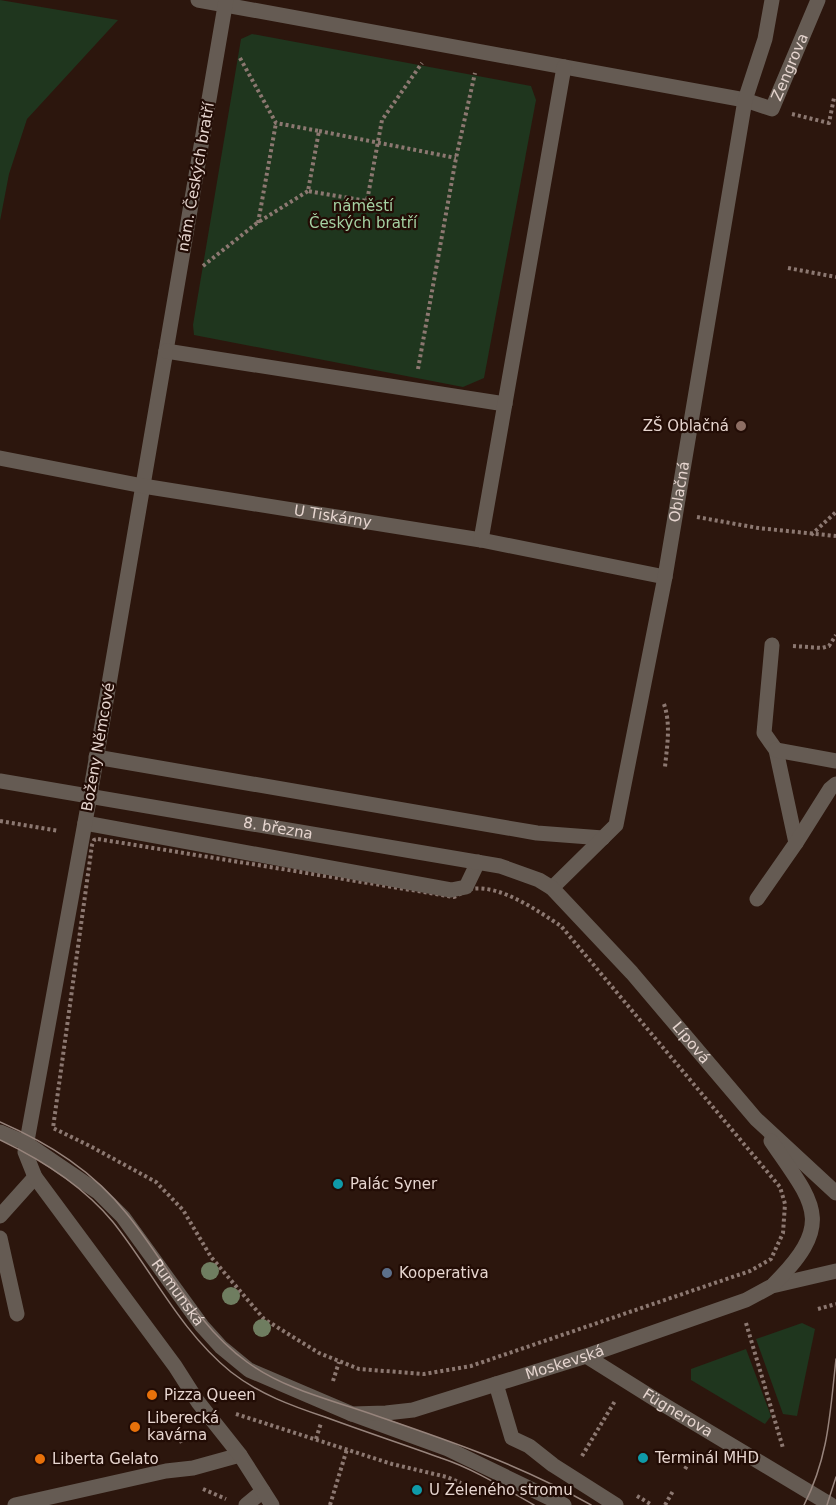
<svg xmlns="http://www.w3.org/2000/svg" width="836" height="1505" font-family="'DejaVu Sans',sans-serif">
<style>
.green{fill:#1f361e}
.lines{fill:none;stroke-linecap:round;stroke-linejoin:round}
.path{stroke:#8c7871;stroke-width:4;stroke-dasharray:3 3;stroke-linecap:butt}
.service{stroke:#655b53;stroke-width:15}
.pedestrian{stroke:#655b53;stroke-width:15}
.minor{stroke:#655b53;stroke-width:15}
.tertiary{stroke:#655b53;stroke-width:15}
.tram{stroke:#97847c;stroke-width:1.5}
.tree{fill:#6f7d60}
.education-dot{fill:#8d6e63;stroke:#220c05;stroke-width:2}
.culture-dot{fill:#0f9aa8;stroke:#220c05;stroke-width:2}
.service-dot{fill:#5c6f8a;stroke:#220c05;stroke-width:2}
.food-dot{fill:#e8710a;stroke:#220c05;stroke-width:2}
.labels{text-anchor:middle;stroke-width:4.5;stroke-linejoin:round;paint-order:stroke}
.street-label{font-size:15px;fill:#e6d5cf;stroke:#220c05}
.park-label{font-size:15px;fill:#a5d2a3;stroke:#220c05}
.poi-label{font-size:15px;fill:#e6d5cf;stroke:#220c05;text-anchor:start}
</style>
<rect width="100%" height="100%" fill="#2c160d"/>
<g class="green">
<polygon points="0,0 118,20 27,119 9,174 0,221"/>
<polygon points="252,34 531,86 536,100 484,378 463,387 194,335 193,325 241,39"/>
<polygon points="802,1323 815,1329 797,1416 783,1414 756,1339"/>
<polygon points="746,1349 771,1416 765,1424 691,1380 691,1369"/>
</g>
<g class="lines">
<g class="path">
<polyline points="240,58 276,123 319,131 308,191 367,201 382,120 422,63"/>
<polyline points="792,114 829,123 834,98 836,99"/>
<polyline points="319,131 456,158"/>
<polyline points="258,223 276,123"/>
<polyline points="203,266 257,223 308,191"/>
<polyline points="788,268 836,277"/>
<polyline points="418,369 456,158 475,73"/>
<polyline points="697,517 758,528 836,536"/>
<polyline points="811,535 836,512"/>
<polyline points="793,646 822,648 829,646 836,635"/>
<path d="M664 704C671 725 667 746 665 767"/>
<polyline points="0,821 59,831"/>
<path d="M98 839 454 897C459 895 466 890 471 889 500 884 538 911 561 926L780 1187 785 1204 783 1233 771 1259 750 1271 471 1366 424 1374 359 1369 319 1353 264 1319 211 1257 183 1210 156 1182 90 1146 53 1128 92 845 94 840Z"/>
<polyline points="818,1309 836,1304"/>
<polyline points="746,1323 783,1448"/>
<polyline points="333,1381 339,1362"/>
<polyline points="236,1414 392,1464 447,1477 461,1483"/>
<polyline points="316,1439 321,1423"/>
<polyline points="179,1442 194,1433"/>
<polyline points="582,1456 615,1401"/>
<polyline points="685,1469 696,1451"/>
<polyline points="203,1489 226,1499"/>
<polyline points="637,1496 652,1505"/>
<polyline points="330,1505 347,1449"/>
<polyline points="665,1505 673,1491"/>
</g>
<g class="service">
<polyline points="772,645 764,733 776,750 796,843"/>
<polyline points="776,750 836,761"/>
<polyline points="96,757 537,833 603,838"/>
<polyline points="85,823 451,890 466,887 478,862"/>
<polyline points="757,899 796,843 830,789 836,784"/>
<polyline points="0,1216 35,1177"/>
<polyline points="0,1238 17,1314"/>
<path id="s1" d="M586 1356 661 1403 831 1505"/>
<polyline points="496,1384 512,1438 529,1446 553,1465 616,1505"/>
<polyline points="352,1414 448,1449 564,1505"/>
<polyline points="246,1505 263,1491"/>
</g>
<polyline class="pedestrian" points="15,1505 166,1471 193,1468 240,1455"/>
<g class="minor">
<path id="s2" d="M198 0 745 100 772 109 818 0"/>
<polyline points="226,0 90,795 25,1152 35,1177 175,1366 198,1402 240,1455 272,1505"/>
<polyline points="166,351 505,404"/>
<path id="s3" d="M0 458 143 486 481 540 665 577"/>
<polyline points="481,540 564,67"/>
<path id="s4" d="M552 888 616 825 665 577 745 100 765 39 772 0"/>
</g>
<g class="tertiary">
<path id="s5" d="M0 781 500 866 539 880 552 888 632 973 756 1119 836 1193"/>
<path id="s6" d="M0 1132 26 1143 98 1192 123 1217 202 1326 221 1347 249 1370 352 1414 386 1413 413 1410 586 1356 746 1300 772 1286 836 1271"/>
<path d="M771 1141C814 1204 836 1222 774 1284"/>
</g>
<g class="tram">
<path d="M0 1122C50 1144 93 1171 127 1214 167 1263 195 1325 247 1362 286 1390 332 1400 377 1416 450 1441 523 1466 591 1505"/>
<path d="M0 1140C42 1160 83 1186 113 1222 153 1272 180 1331 231 1372 259 1394 292 1406 325 1417 363 1431 402 1444 441 1458 474 1469 504 1488 534 1505"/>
<path d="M804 1505C829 1456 830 1412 836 1359"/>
<polyline points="827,1505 836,1477"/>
</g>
</g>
<g class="tree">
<circle cx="210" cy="1271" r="9"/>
<circle cx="231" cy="1296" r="9"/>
<circle cx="262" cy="1328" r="9"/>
</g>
<circle class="education-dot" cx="741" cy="426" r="6"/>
<g class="culture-dot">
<circle cx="338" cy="1184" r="6"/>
<circle cx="643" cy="1458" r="6"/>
<circle cx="417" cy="1490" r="6"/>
</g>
<circle class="service-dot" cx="387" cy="1273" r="6"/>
<g class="food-dot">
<circle cx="152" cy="1395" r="6"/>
<circle cx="135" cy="1427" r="6"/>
<circle cx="40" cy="1459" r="6"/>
</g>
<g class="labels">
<g class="street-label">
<text dy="5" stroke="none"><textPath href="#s2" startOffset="630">Zengrova</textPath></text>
<text transform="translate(196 177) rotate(-80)" y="5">nám. Českých bratří</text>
<text dy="5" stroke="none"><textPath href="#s4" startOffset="429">Oblačná</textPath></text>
<text dy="5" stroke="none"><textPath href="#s3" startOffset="338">U Tiskárny</textPath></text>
<text transform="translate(98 747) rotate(-80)" y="5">Boženy Němcové</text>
<text dy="5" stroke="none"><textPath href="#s5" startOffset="282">8. března</textPath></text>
<text dy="5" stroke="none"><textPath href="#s5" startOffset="772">Lípová</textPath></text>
<text dy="5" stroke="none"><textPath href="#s6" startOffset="244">Rumunská</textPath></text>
<text dy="5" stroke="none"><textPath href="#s6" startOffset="682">Moskevská</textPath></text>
<text dy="5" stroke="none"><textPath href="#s1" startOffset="108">Fügnerova</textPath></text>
</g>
<g class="park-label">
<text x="363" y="211">náměstí<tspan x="363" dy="17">Českých bratří</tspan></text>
</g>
<g class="poi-label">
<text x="729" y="431" text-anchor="end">ZŠ Oblačná</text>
<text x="350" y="1189">Palác Syner</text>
<text x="399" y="1278">Kooperativa</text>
<text x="164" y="1400">Pizza Queen</text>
<text x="147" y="1423">Liberecká<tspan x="147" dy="17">kavárna</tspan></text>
<text x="655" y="1463">Terminál MHD</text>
<text x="52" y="1464">Liberta Gelato</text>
<text x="429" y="1495">U Zeleného stromu</text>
</g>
</g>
</svg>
